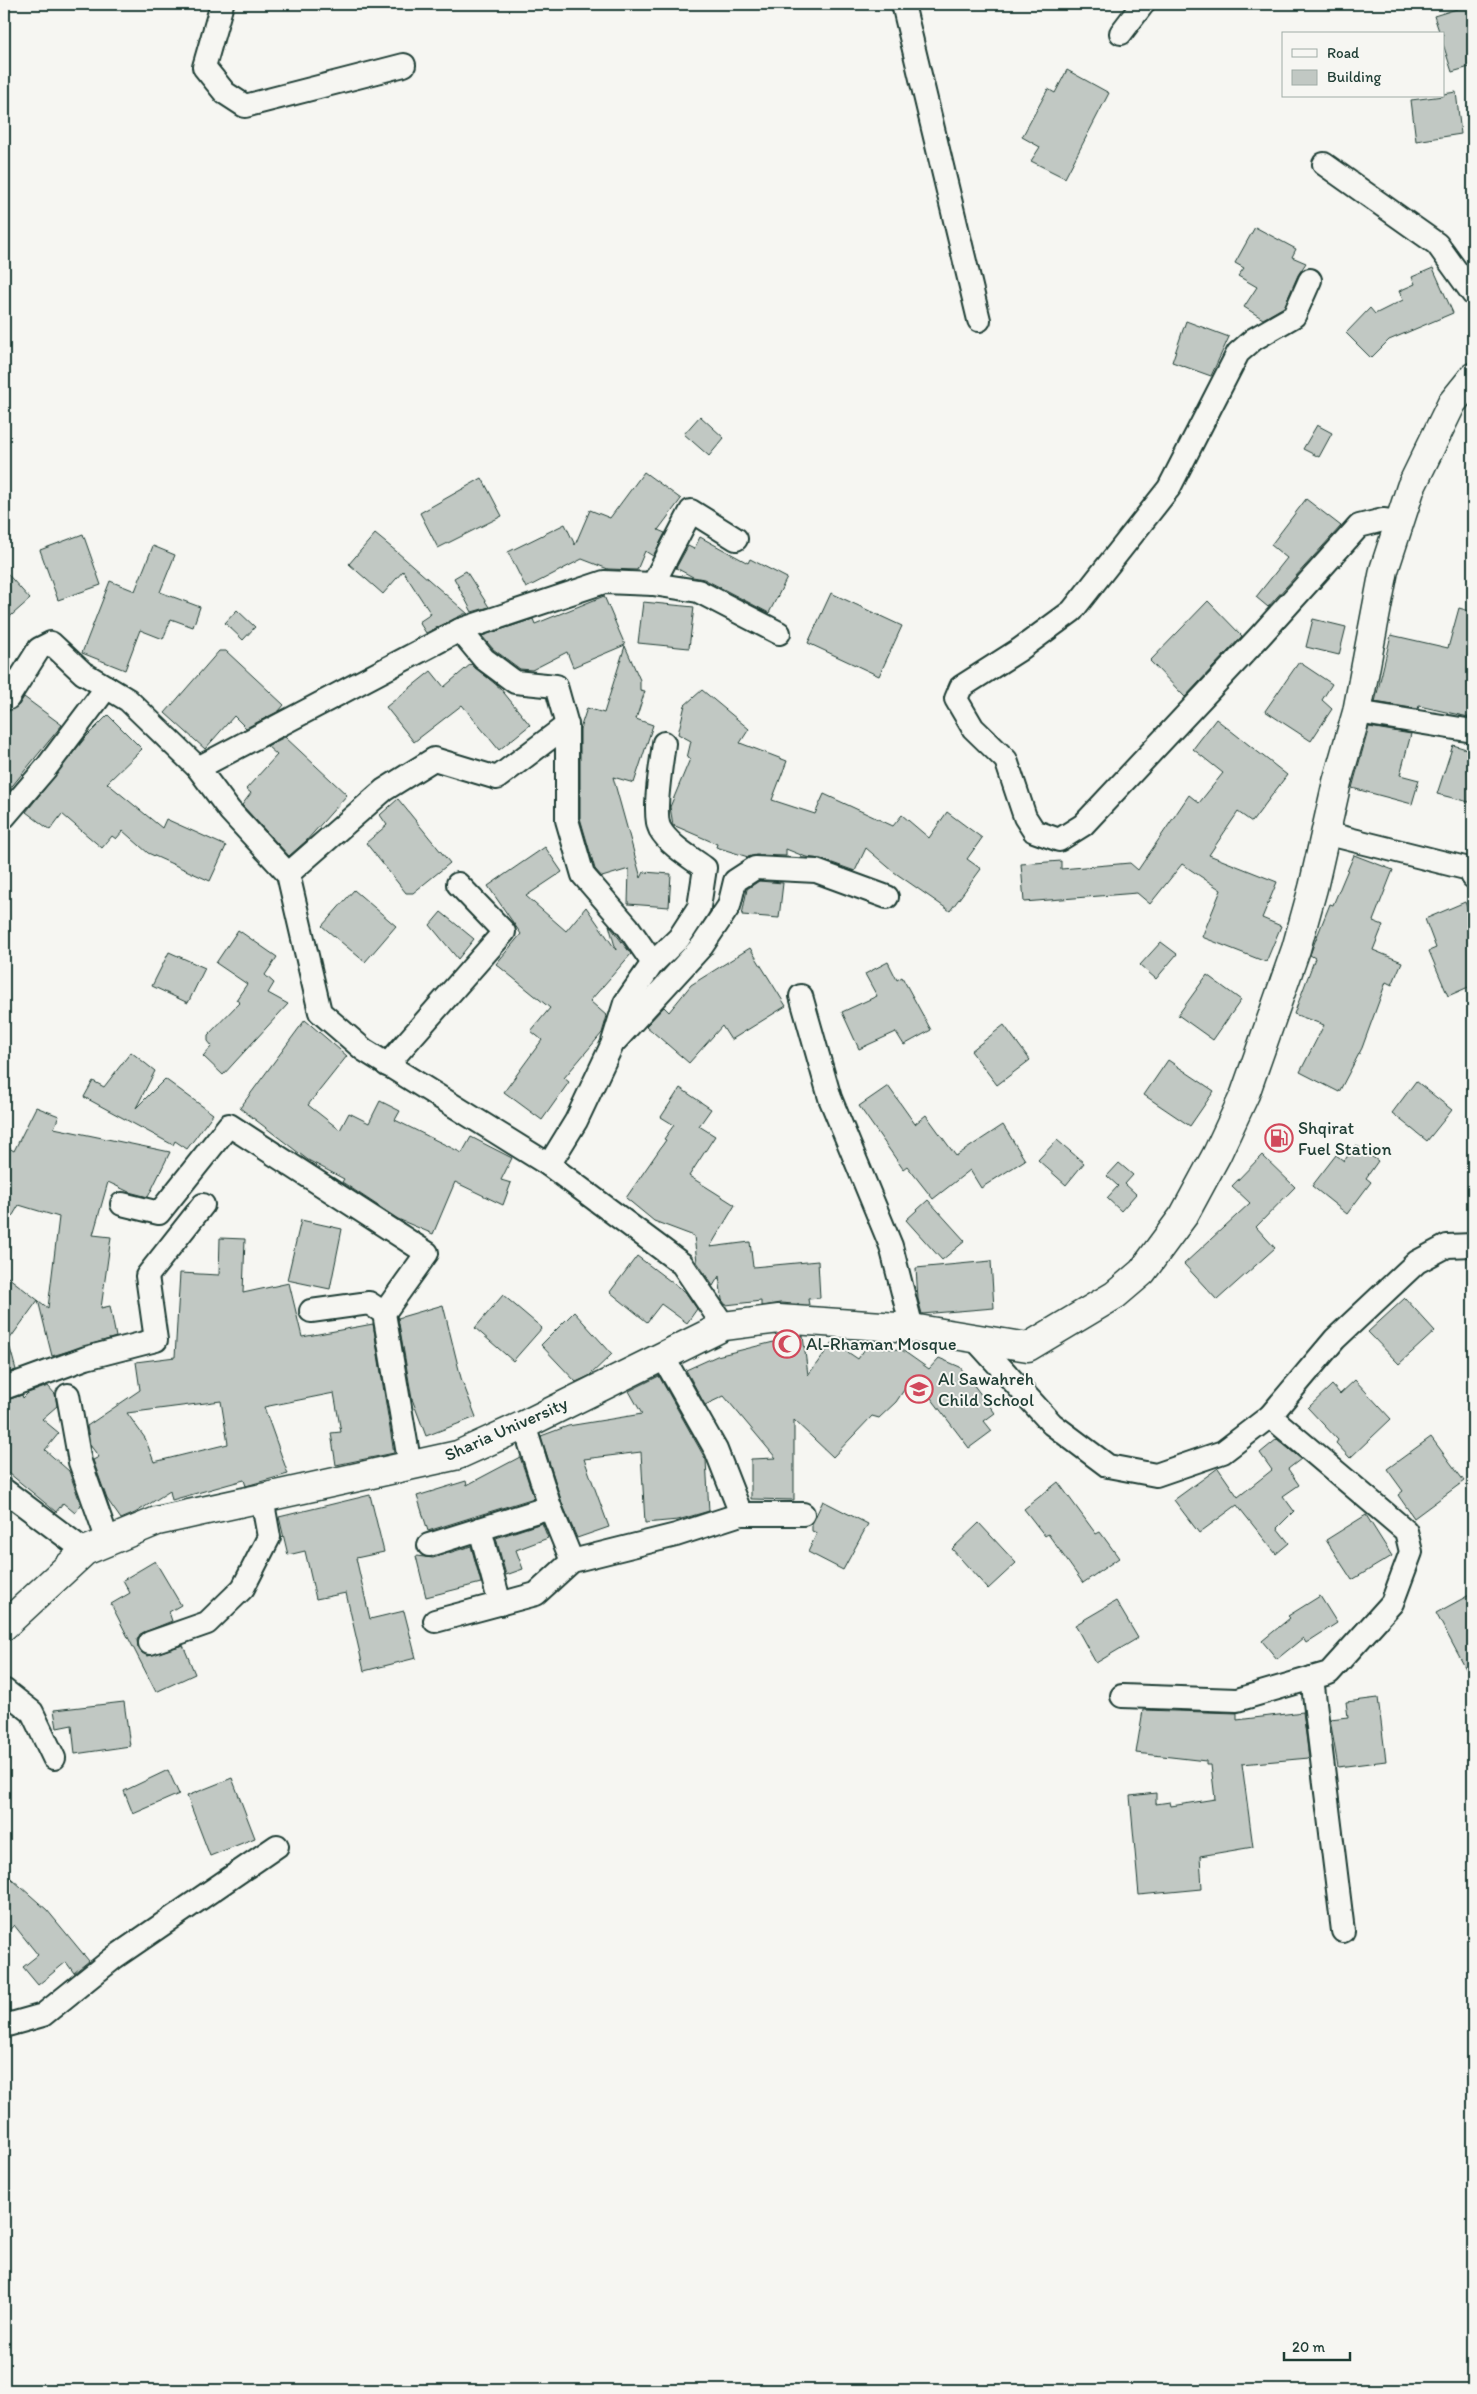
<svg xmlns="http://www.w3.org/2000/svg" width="1477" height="2394" font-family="Itim,sans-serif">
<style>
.building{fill:#c1c8c3;stroke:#1f3d34;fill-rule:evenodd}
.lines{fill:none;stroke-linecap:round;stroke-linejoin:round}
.minor-casing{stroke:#1f3d34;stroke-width:26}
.secondary-casing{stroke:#1f3d34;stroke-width:31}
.minor{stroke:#f6f6f2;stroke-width:22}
.secondary{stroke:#f6f6f2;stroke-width:28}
.labels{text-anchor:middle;stroke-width:4;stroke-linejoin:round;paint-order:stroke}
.poi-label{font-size:18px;fill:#1f3d34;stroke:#f6f6f2;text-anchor:start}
.street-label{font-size:18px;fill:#1f3d34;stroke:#f6f6f2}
</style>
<rect width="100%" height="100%" fill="#f6f6f2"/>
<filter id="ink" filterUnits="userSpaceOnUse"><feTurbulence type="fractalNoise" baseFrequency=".02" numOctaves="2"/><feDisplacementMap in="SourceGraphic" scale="10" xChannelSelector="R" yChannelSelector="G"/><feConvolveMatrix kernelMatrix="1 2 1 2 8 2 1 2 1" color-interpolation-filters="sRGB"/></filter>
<g filter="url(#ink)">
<g class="building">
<polygon points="1473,4 1473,66 1452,72 1443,44 1443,34 1440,34 1434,16"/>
<polygon points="1067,70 1109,93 1065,178 1031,161 1040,147 1022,137 1048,89 1055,93"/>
<polygon points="1456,92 1461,134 1416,141 1411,100 1443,96 1443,94"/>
<polygon points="1255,227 1296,249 1292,257 1306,263 1298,275 1284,307 1263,319 1244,307 1257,287 1238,276 1244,268 1235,263"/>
<polygon points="1433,268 1453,313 1389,340 1371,358 1346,333 1370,308 1375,314 1403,300 1399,291 1415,284 1412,277"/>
<polygon points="1186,321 1229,337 1211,376 1172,362"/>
<polygon points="700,416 724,438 709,456 684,434"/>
<polygon points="1317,425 1332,433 1319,457 1303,449"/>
<polygon points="644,472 681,499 658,530 665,533 653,556 645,551 637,570 608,569 582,559 526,588 508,552 565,524 575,545 590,510 610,518"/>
<polygon points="482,478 502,516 438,548 420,513"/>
<polygon points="1306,499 1341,526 1268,607 1256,597 1287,558 1271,545"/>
<polygon points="83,534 101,585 58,600 40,550"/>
<polygon points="375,534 397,552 468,614 464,614 426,633 419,622 431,614 403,571 383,594 349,564"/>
<polygon points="700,537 748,563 750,559 787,578 769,613 704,579 693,577 676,568 688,546 694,549"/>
<polygon points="153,546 175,555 160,592 200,607 193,627 171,619 163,639 140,630 125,670 82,653 110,581 135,591"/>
<polygon points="4,570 30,599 4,622"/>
<polygon points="466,571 489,607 472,612 454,578"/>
<polygon points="831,593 902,626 879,676 808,643"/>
<polygon points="604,596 625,645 573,667 567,652 532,670 520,669 493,649 482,636 533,619 535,624"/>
<polygon points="1208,601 1242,636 1185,697 1150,661"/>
<polygon points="643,602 694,607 689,648 638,643"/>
<polygon points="1459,608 1473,612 1473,718 1419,706 1418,709 1375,702 1391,635 1448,648"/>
<polygon points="237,610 255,627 243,640 225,623"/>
<polygon points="1313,619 1346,627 1339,655 1306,647"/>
<polygon points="625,646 640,680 640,690 645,691 636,719 653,725 634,783 613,777 641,878 644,872 671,874 669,907 628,904 629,869 602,877 595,869 580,818 580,729 587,708 604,713"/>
<polygon points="219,651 226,651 284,705 279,711 246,728 234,716 205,749 165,713"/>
<polygon points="1299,662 1332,684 1322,700 1332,709 1311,741 1265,711"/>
<polygon points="471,664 500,688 530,725 499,750 462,705 414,742 386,707 431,671 444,687"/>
<polygon points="702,690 749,729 740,743 787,761 772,800 815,814 824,794 893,826 902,815 929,838 947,812 982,838 967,859 981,869 950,911 894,872 866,848 855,871 821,859 806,857 786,849 786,856 756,855 748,857 716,847 717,844 673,825 670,807 690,759 687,758 691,741 678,734 685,705"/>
<polygon points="24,697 62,725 4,796 4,719 10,710 19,705"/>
<polygon points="108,715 142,749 107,783 162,828 166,819 226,846 210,881 148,853 123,831 116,839 112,836 102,848 62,814 50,830 26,812 85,738"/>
<polygon points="1216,719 1287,775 1252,822 1238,812 1209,855 1277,882 1262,918 1281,926 1266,962 1202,937 1221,890 1182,864 1150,904 1137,893 1024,902 1021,864 1061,861 1061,869 1130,863 1138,870 1189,795 1199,803 1223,773 1193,749"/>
<polygon points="1369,727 1411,734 1400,775 1419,780 1412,804 1352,788"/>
<polygon points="285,737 347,795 306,841 289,856 242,805 251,793 246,789 277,755 267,746"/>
<polygon points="1453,745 1473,751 1473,803 1437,794"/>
<polygon points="398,799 450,863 413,893 406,893 366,843 387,825 380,815"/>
<polygon points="545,847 562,872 526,896 566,931 586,907 616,950 609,925 631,954 590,1001 607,1016 602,1033 564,1078 569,1082 542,1120 504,1092 542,1040 531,1031 550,1008 496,964 521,934 488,886"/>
<polygon points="1354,855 1393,870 1373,921 1383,925 1373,950 1402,962 1392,985 1386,982 1362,1048 1339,1092 1300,1072 1324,1025 1294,1014 1315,958 1310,955 1314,944 1330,904 1333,905"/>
<polygon points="759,881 783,883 779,918 742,915 747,889"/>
<polygon points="354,890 396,926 365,962 322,926"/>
<polygon points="1465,902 1473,922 1473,985 1448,996 1429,951 1436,948 1425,919"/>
<polygon points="441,912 474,939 458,959 430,925"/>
<polygon points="238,930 277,957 265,975 274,983 268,993 288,1004 223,1075 203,1056 212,1046 208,1041 208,1035 240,1002 236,1000 247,984 216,963"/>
<polygon points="1161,942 1177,954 1156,979 1140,965"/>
<polygon points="750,948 786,1006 731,1040 722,1026 689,1063 646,1026 664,1007 669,1012 691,985"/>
<polygon points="169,952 205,968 188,1003 152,986"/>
<polygon points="888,962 897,980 902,977 931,1030 904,1045 896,1032 859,1049 842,1012 877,996 865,974"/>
<polygon points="1207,975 1241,1000 1213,1040 1178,1015"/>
<polygon points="305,1020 347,1056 308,1105 340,1130 349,1113 369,1123 380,1101 400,1111 395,1120 462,1153 471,1137 512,1158 501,1180 511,1183 503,1205 455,1182 433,1234 398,1219 342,1182 344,1179 308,1160 240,1108"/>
<polygon points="1004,1025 1030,1060 997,1085 971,1051"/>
<polygon points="131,1052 155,1071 136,1108 165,1079 213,1114 187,1149 175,1141 173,1145 84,1097 93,1081 104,1087"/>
<polygon points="1168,1060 1214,1091 1190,1126 1144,1095"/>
<polygon points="1416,1081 1452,1110 1427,1141 1392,1113"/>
<polygon points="888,1086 915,1124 926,1115 956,1156 1003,1125 1025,1160 981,1188 970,1170 933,1199 907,1166 903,1169 859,1106"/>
<polygon points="680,1088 711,1109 699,1126 715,1136 689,1176 735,1205 710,1247 750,1242 753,1267 818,1261 820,1298 808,1299 809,1305 780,1303 761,1306 761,1301 726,1305 722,1300 719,1276 713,1286 697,1262 694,1236 654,1221 626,1198 666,1140 664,1139 674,1125 661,1117"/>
<polygon points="36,1107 59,1116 54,1128 170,1152 148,1197 129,1192 108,1182 93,1235 111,1237 101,1308 110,1306 116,1337 52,1356 38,1300 4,1347 4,1274 48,1308 59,1217 19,1205 4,1230 4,1145 14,1151"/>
<polygon points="1057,1140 1084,1163 1066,1185 1038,1160"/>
<polygon points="1356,1145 1378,1161 1366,1178 1371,1182 1347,1214 1312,1186 1336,1155 1344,1161"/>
<polygon points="1262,1155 1295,1187 1256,1227 1275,1248 1217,1300 1184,1264 1250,1203 1232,1186"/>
<polygon points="1119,1163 1133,1175 1125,1184 1136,1194 1121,1211 1107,1198 1118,1186 1107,1176"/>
<polygon points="928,1200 965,1241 942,1260 906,1220"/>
<polygon points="301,1220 342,1229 330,1289 287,1280"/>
<path d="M220 1238 245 1239 243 1293 289 1283 302 1337 373 1324 394 1453 336 1465 331 1433 341 1432 334 1393 264 1407 288 1474 246 1486 244 1480 172 1500 170 1491 135 1513 121 1519 107 1499 93 1460 99 1457 90 1445 87 1426 140 1390 136 1362 175 1357 180 1273 219 1275ZM221 1401 228 1444 154 1462 145 1438 127 1413Z"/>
<polygon points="637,1256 686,1293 697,1309 687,1323 661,1304 647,1322 610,1292"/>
<polygon points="991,1261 994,1308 922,1314 918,1299 916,1268"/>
<polygon points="503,1295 542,1328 513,1361 475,1328"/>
<polygon points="1405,1298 1435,1331 1399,1364 1368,1332"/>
<polygon points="443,1305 461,1378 476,1417 426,1436 412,1399 398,1318"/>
<polygon points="574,1312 612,1354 589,1376 576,1382 541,1345"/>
<polygon points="798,1336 803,1336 808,1375 833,1342 858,1359 867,1346 902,1350 929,1369 939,1358 960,1367 995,1413 984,1421 992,1431 969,1448 928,1394 923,1399 906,1387 896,1402 879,1418 872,1416 833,1457 794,1420 794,1500 751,1499 751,1459 776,1458 724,1396 705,1405 686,1370 717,1356"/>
<polygon points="10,1348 16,1370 4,1374 4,1349"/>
<polygon points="659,1376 706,1460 709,1511 678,1520 645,1523 641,1452 584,1459 609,1527 577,1538 562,1503 541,1436 568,1426 642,1414 629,1391"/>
<polygon points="1355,1380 1391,1419 1350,1458 1336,1443 1338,1440 1308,1408 1332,1385 1340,1394"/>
<polygon points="48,1386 55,1394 57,1406 42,1419 59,1433 45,1450 69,1471 81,1505 75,1513 63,1503 56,1512 4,1469 4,1401 22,1395 23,1398 28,1393"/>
<polygon points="1431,1437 1464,1481 1414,1518 1398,1495 1403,1491 1387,1469"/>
<polygon points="1277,1439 1301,1459 1288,1469 1299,1485 1283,1496 1294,1511 1277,1528 1289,1543 1276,1554 1237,1505 1199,1533 1174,1500 1218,1468 1238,1497 1272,1470 1260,1453"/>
<polygon points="520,1457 534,1498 428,1531 417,1496 466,1481 467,1485"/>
<polygon points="1058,1482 1096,1534 1100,1532 1119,1558 1083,1583 1048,1534 1045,1536 1024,1509"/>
<polygon points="370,1495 384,1552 356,1558 370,1619 404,1611 416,1658 364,1671 346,1593 316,1599 305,1551 288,1555 279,1517"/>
<polygon points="823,1501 868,1524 843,1570 808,1552 817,1533 812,1531 812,1524"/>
<polygon points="1366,1515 1392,1556 1352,1580 1326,1540"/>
<polygon points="542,1523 548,1538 516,1550 523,1569 506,1575 496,1538"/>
<polygon points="979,1523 1016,1563 988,1589 952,1549"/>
<polygon points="471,1546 481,1583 426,1597 416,1556 433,1558"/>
<polygon points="155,1561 181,1605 169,1612 172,1621 140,1634 137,1640 138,1647 142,1653 148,1656 183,1645 195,1674 156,1692 111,1604 130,1593 123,1580"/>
<polygon points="1473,1593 1473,1682 1436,1613"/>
<polygon points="1320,1596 1337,1623 1306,1643 1303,1638 1277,1659 1262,1641 1290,1618 1288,1616"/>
<polygon points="1116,1601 1138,1638 1096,1663 1075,1625"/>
<polygon points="1378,1698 1386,1761 1338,1767 1330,1719 1348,1717 1346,1702"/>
<polygon points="124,1702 130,1746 75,1754 72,1725 57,1728 54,1710"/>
<polygon points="1143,1710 1237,1713 1237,1720 1303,1712 1309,1758 1242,1764 1253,1847 1200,1856 1202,1889 1139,1895 1130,1796 1156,1793 1156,1804 1170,1802 1171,1806 1215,1799 1211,1765 1206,1765 1206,1761 1136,1753"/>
<polygon points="168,1770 179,1794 133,1814 124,1791"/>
<polygon points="232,1778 255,1838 210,1856 187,1796"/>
<polygon points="4,1872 47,1910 89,1961 74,1973 66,1962 38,1985 23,1967 38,1955 14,1925 4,1936"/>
</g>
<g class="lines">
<g class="minor-casing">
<g id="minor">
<polyline points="222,4 204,67 225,93 245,106 404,65"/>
<polyline points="903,4 979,320"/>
<polyline points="1121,33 1143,4"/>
<polyline points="1324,164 1437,244 1473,294"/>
<polyline points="1310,280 1294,316 1254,339 1238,353 1169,488 1072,611 1019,650 961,687 956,699 973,728 1006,760 1025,817 1034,831 1059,840 1083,825 1260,636 1359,526 1383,520 1399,522"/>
<polyline points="653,584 691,511 736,539"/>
<polyline points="460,630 484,659 515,682 556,686 567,725 567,820 583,875 628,927 653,963"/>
<polyline points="4,697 8,698 39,649 51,643 83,673 128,700 198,768 230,811 288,874 320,1012 364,1050 549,1165 682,1264 724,1326"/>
<polyline points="1357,712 1473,731"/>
<polyline points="198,768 460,630 604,582 653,584 698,591 779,633"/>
<polyline points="4,817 46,768 107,687"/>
<polyline points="1325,833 1469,869 1473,877"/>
<polyline points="288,874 384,790 434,759 497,778 567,725"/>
<polyline points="801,996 830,1098 891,1246 912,1328"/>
<polyline points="616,1040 702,946 729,906 735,881 755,868 816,871 887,897"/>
<polyline points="387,1065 504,932 458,884"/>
<path d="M549 1165 576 1121 612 1045 625 1003 653 963 679 938 699 907 705 868C690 857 669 845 660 829 652 814 662 761 664 743"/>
<polyline points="122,1204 159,1213 229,1125 427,1253 384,1313 410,1466"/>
<polyline points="311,1311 369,1303 384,1313"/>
<polyline points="973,1337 1052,1424 1108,1466 1156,1475 1223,1452 1270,1416 1335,1339 1417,1262 1447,1246 1473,1245"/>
<polyline points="662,1355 716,1450 741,1514"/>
<polyline points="4,1388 86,1358 156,1340 147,1276 203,1205"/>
<polyline points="68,1395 80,1462 108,1541"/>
<polyline points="524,1425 550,1507 572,1561"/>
<polyline points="4,1490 85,1551"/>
<polyline points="480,1529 500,1604"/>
<polyline points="429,1545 550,1507"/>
<polyline points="435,1621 536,1594 572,1561 676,1535 741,1514 803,1514"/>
<polyline points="150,1643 207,1623 243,1588 269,1537 262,1498"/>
<polyline points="1312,1678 1343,1931"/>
<polyline points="4,1690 32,1712 54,1758"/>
<polyline points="1122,1696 1237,1700 1329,1673 1392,1603 1411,1552 1406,1531 1270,1416"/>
<polyline points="4,2026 43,2015 115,1957 277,1846"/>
</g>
</g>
<g class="secondary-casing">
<polyline id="secondary" points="4,1626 85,1551 157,1521 458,1455 524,1425 724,1326 779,1319 912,1328 1028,1347 1115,1295 1142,1272 1184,1215 1217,1154 1245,1094 1296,949 1313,888 1337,782 1357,712 1384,570 1411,487 1452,403 1473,377"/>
</g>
<use href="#minor" class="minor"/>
<use href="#secondary" class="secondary"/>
</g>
</g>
<defs>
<g id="fuel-ring" transform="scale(1.4375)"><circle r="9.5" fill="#f6f6f2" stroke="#d1495b" stroke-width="1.5"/><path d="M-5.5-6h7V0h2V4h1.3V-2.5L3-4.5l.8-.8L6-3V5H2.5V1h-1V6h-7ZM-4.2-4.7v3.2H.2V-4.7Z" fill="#d1495b"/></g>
<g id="mosque-ring" transform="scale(1.4375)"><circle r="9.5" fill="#f6f6f2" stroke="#d1495b" stroke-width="1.5"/><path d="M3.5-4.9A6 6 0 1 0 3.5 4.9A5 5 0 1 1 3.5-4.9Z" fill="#d1495b"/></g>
<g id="school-ring" transform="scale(1.4375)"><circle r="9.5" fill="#f6f6f2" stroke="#d1495b" stroke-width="1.5"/><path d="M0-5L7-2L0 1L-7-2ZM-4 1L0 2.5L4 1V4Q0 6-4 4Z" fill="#d1495b"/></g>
</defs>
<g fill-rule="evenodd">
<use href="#fuel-ring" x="1279" y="1138"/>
<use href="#mosque-ring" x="787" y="1344"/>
<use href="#school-ring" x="919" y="1389"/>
</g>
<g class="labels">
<g class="poi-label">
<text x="1298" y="1134">Shqirat<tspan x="1298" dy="21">Fuel Station</tspan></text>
<text x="806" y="1350">Al-Rhaman Mosque</text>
<text x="938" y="1385">Al Sawahreh<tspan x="938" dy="21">Child School</tspan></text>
</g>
<g class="street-label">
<text transform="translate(506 1429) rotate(-24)" y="6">Sharia University</text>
</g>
</g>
<rect width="1477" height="2394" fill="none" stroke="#f6f6f2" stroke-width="20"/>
<rect x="10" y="10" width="1457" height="2374" fill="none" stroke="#1f3d34" stroke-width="2" filter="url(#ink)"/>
<rect x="1282" y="32" width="162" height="65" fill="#f6f6f2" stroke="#a0aca6"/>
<rect x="1292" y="49" width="25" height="8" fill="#f6f6f2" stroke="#a0aca6"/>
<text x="1327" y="58" font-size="15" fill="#1f3d34">Road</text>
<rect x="1292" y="70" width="25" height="15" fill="#c1c8c3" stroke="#a0aca6"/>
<text x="1327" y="82" font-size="15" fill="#1f3d34">Building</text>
<path d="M1284 2352v8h66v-8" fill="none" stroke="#1f3d34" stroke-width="2.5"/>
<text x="1292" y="2352" font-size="15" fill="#1f3d34" stroke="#f6f6f2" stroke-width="4" paint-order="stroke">20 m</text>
</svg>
